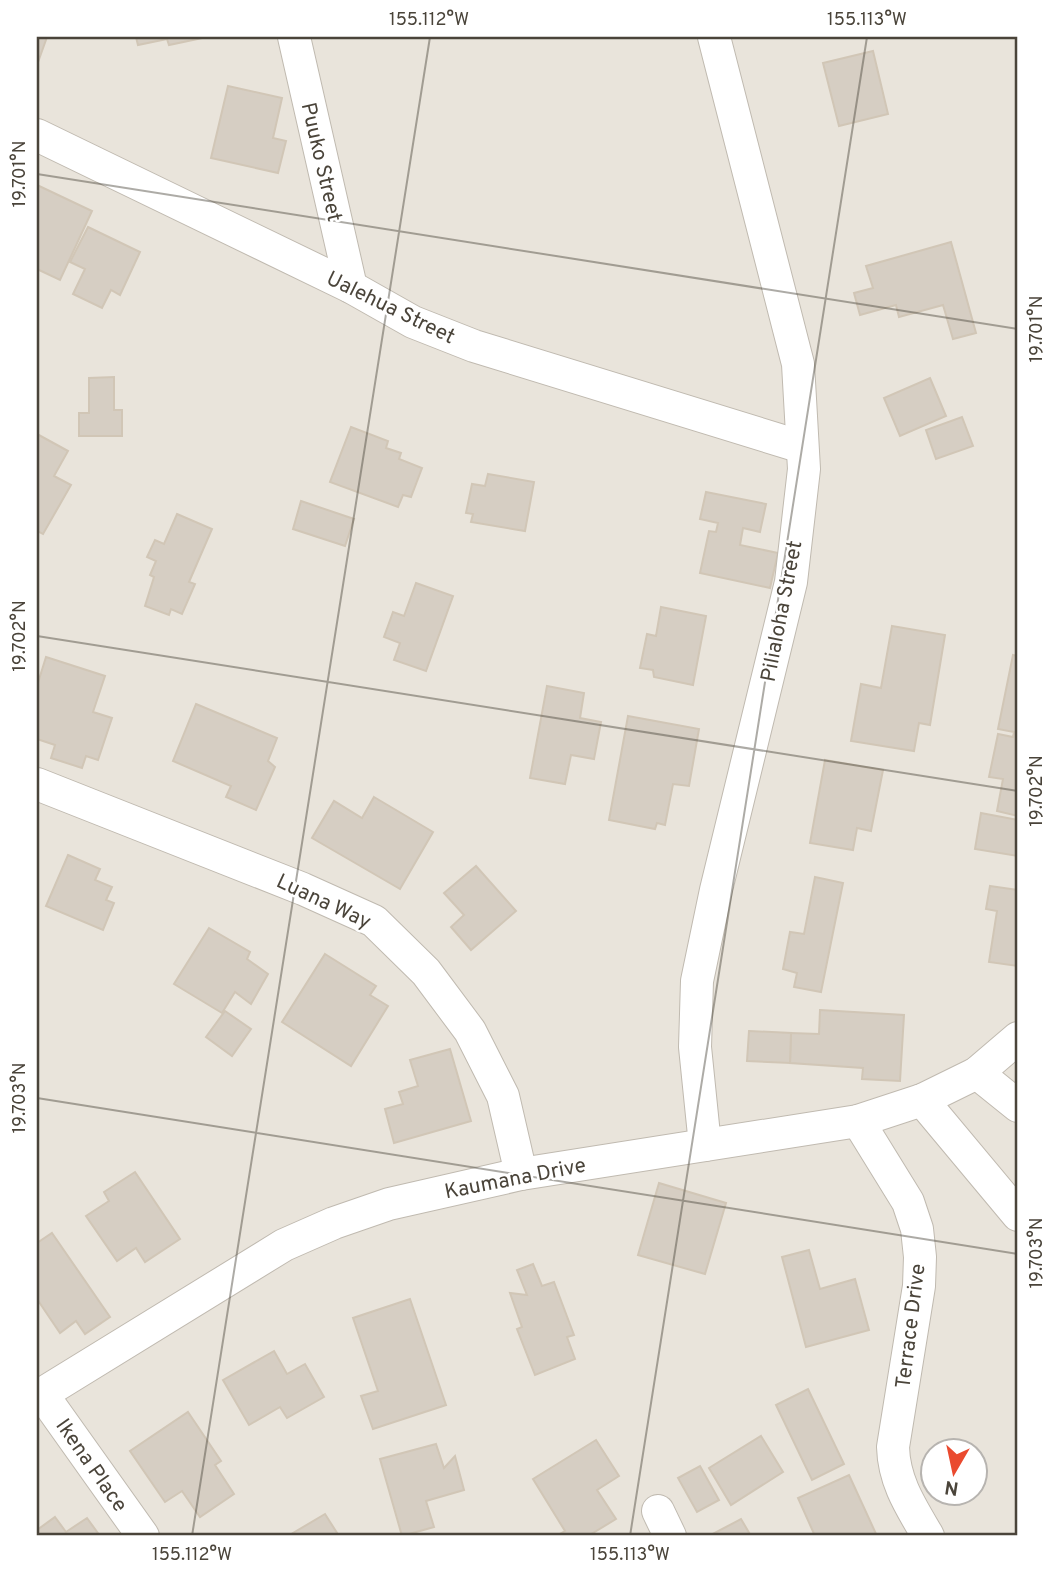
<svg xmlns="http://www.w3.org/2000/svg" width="1055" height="1573" font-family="Overpass,sans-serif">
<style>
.residential{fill:#e9e4db;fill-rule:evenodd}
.building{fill:#d6cec3;stroke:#d1c6b6;stroke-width:2}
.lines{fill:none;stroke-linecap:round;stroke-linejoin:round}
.minor-casing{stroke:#c0bab0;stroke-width:34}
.minor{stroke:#fff;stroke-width:32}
.ticks{fill:none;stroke:#4a443a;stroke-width:2;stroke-opacity:0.45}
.labels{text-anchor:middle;stroke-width:5;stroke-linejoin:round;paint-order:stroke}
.street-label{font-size:21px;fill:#4a443a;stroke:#fff}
.neatline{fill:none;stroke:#4a443a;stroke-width:2.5}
.ticks-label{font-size:18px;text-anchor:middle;fill:#4a443a}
</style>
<rect width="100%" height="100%" fill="#f5f3ed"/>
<path class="residential" d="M37 37H1018V1536H37ZM932 1450H974V1492H932Z"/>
<g class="building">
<polygon points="37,37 47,37 37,65"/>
<polygon points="136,37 207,37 169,45 167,39 138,45"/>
<polygon points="873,51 888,114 839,126 823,63"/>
<polygon points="228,86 282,98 273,138 286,141 278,173 211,158"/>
<polygon points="37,185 92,211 60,280 37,269"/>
<polygon points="88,227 140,252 120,295 111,290 102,308 73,294 85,269 70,262"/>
<polygon points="951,242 976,333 953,339 943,305 899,317 896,305 860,315 854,293 873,288 866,266"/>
<polygon points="114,377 114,410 122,410 122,436 79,436 79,413 89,413 89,378"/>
<polygon points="930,378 946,416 900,436 884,398"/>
<polygon points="962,417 973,446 936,459 926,430"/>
<polygon points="351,427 388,441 386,448 401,453 399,459 422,468 411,497 403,495 398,507 330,482"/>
<polygon points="37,434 68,451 54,476 71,485 43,534 37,531"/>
<polygon points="488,474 534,482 525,531 471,522 473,514 466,513 472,484 485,486"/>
<polygon points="706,492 766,504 760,532 743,528 740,545 778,553 770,588 700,573 709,531 716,532 718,523 700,519"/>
<polygon points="301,501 354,519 345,546 293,529"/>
<polygon points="177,514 212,529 189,582 195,584 182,614 171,609 169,615 145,606 154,577 150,575 156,561 147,557 155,540 164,544"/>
<polygon points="416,583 453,596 426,671 394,660 400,643 384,637 393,612 404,616"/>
<polygon points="661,607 706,616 693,685 654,677 653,670 640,668 647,634 656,636"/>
<polygon points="892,626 945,635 930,725 919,723 914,751 851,741 861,684 881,688"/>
<polygon points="1013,655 1018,656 1018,816 997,811 1003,779 989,777 998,734 1013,737 1014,732 998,729"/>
<polygon points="46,657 105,676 93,712 112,718 98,760 86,756 82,768 51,758 55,745 37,739 37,686"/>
<polygon points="547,686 584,693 580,718 601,722 594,759 571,755 565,784 530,778"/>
<polygon points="196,704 277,738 268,761 275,767 256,810 226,797 231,786 173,761"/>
<polygon points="628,716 699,729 689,786 673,784 665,825 657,823 655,829 609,820"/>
<polygon points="825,760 883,770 871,831 857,828 853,850 810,843"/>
<polygon points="374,797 433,832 400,889 312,838 334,801 362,818"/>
<polygon points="981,813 1018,820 1018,856 975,849"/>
<polygon points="68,855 100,869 95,880 112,887 106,900 114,903 103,930 46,906"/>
<polygon points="476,866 516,911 471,950 451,927 464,915 444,893"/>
<polygon points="815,877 843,883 821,992 794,987 797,973 783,969 790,932 804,934"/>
<polygon points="990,886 1018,890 1018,966 989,962 997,911 986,909"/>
<polygon points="209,928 250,952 247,959 268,974 251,1004 235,992 222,1013 174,984"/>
<polygon points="325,954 376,986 370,995 388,1006 351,1066 282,1022"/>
<polygon points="820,1010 904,1015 900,1081 862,1079 863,1068 790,1063 791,1033 819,1034"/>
<polygon points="225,1011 251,1029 232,1056 206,1037"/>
<polygon points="749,1031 791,1033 790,1063 747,1061"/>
<polygon points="450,1049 471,1121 394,1143 385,1109 403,1104 399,1092 418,1086 410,1060"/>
<polygon points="135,1172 180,1239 145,1262 136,1248 117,1261 86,1216 109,1201 104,1192"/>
<polygon points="659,1183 726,1203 705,1274 638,1255"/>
<polygon points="52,1233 110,1317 85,1334 76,1321 60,1333 37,1299 37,1243"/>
<polygon points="809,1250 820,1289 855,1279 869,1330 806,1347 782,1257"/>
<polygon points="533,1264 542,1286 554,1282 574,1335 567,1337 575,1359 535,1375 517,1329 522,1327 510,1293 527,1295 517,1270"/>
<polygon points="410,1299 446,1405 373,1429 361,1396 378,1391 353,1318"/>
<polygon points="274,1351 287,1374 305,1364 324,1397 287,1418 280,1407 249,1425 223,1380"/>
<polygon points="808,1389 844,1464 812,1480 776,1405"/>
<polygon points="188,1412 221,1461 215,1465 234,1494 200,1517 182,1491 165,1502 130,1451"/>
<polygon points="761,1436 783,1472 731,1505 709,1468"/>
<polygon points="596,1440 619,1476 597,1490 616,1519 588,1536 556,1536 565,1531 533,1479"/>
<polygon points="436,1444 444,1468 455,1456 464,1490 426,1501 434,1527 402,1536 380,1459"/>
<polygon points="700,1466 719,1500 697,1512 678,1478"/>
<polygon points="849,1475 877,1536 815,1536 798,1498"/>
<polygon points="325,1514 339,1536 288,1536"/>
<polygon points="55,1517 66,1532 87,1518 100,1536 37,1536 37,1530"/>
<polygon points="741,1519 751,1536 709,1536"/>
</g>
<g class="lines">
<g class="minor-casing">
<g id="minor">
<polyline points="294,37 351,287"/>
<polyline points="37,135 351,287 413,322 474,346 802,447"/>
<polyline points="37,784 303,889 374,921 426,972 470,1031 503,1096 521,1174"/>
<polyline points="977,1073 1018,1106"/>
<polyline points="922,1100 1018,1215"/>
<path d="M858 1121 908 1202 917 1229 920 1257 919 1286 893 1447C894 1482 911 1507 928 1536"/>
<polyline points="705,1145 695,1047 697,981 716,890 791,582 804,469 798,364 714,37"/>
<polyline points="42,1394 143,1536"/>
<polyline points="37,1397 284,1245 334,1223 389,1204 521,1174 858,1121 922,1100 977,1073 1018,1038"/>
<polyline points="658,1511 670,1536"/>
</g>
</g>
<use href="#minor" class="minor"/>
</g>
<path class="ticks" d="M37 174 1018 329M37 636 1018 791M37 1098 1018 1254M192 1536 430 37M630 1536 867 37"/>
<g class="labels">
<g class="street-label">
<text transform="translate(322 162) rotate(77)" y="7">Puuko Street</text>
<text transform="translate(391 307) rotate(26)" y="7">Ualehua Street</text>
<text transform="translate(781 611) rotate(-79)" y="7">Pilialoha Street</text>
<text transform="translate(324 901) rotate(25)" y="7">Luana Way</text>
<text transform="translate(515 1178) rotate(-11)" y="7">Kaumana Drive</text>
<text transform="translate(910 1326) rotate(-83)" y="7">Terrace Drive</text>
<text transform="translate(92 1465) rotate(55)" y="7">Ikena Place</text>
</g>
</g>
<rect width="1055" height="1573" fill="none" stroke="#ffffff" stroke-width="77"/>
<g transform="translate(954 1472) rotate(189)"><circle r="33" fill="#ffffff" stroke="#b7b4b0" stroke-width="2"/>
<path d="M0-5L12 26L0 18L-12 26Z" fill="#ea4a2f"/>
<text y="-10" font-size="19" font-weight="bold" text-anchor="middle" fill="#4a443a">N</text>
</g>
<rect x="38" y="38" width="978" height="1496" class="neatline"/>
<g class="ticks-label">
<text x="429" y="25">155.112°W</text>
<text x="867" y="25">155.113°W</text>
<text transform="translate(19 174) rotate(-90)" y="6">19.701°N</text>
<text transform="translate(1036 329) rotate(-90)" y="6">19.701°N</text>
<text transform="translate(19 636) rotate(-90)" y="6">19.702°N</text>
<text transform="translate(1036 791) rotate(-90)" y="6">19.702°N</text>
<text transform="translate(19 1098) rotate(-90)" y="6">19.703°N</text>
<text transform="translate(1036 1253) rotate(-90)" y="6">19.703°N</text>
<text x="192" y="1560">155.112°W</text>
<text x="630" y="1560">155.113°W</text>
</g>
</svg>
